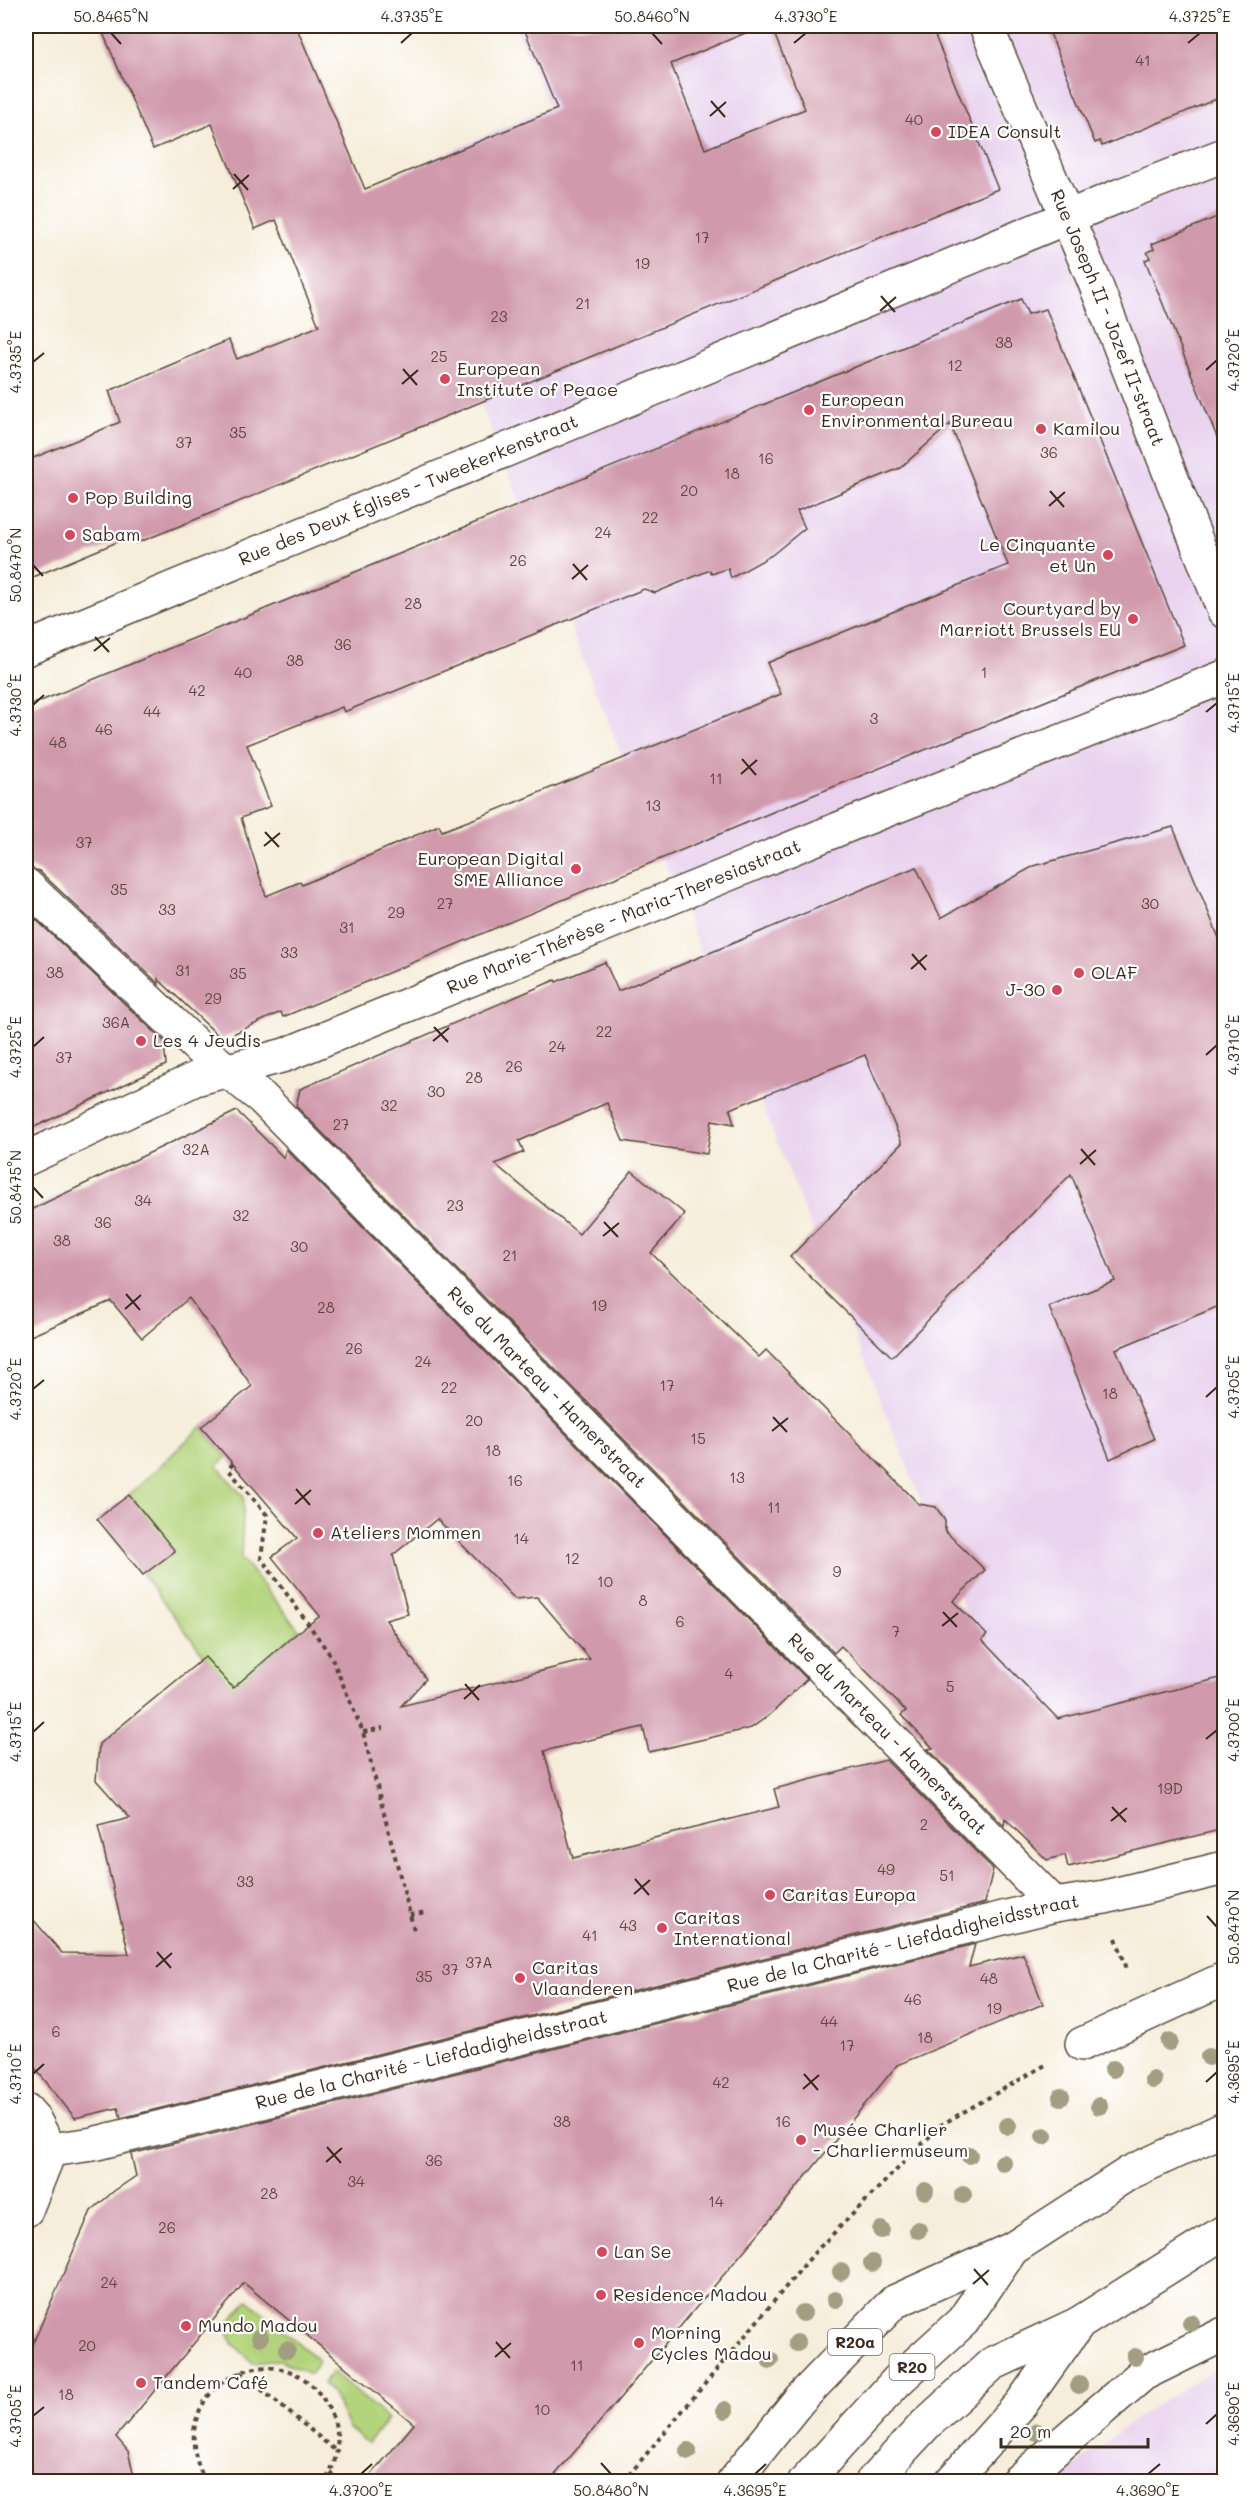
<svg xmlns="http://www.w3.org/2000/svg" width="1250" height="2507" font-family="Mali,sans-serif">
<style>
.built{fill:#e8d2ee}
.green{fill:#b3d47c;stroke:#777f4d;stroke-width:1.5}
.building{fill:#d09aac;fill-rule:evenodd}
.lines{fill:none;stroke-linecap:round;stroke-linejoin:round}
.street-casing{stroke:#57473a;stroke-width:36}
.primary-casing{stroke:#57473a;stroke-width:36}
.highway-casing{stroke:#57473a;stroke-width:36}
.path{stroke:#57473a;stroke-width:4;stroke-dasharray:4.5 4.5;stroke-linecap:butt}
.street{stroke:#fff;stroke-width:33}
.primary{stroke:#fff;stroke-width:33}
.highway{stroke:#fff;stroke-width:33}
.tree{fill:#a39e82}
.ticks{fill:none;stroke:#3b2a1e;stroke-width:2}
.poi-dot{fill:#d1495b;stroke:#fff;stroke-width:2}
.labels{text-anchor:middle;stroke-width:4.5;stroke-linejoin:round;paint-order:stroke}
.number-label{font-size:15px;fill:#604642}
.shield{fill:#fff;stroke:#766a62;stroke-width:1.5}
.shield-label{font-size:16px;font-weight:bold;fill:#3b2a1e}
.poi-label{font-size:18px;fill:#3b2a1e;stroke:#fff;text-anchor:start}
.street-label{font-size:18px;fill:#3b2a1e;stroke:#fff}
.neatline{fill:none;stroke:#3b2a1e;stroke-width:2}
.ticks-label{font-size:15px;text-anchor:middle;fill:#3b2a1e}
</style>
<rect width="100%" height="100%" fill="#fff"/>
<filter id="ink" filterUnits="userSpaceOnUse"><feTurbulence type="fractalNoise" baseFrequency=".0167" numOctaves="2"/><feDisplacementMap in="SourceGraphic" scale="12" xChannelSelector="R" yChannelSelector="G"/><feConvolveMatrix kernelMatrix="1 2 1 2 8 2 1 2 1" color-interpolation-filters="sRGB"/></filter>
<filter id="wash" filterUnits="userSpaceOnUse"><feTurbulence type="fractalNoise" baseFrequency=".008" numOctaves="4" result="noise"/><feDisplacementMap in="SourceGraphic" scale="24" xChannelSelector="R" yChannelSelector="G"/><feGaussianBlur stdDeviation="1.35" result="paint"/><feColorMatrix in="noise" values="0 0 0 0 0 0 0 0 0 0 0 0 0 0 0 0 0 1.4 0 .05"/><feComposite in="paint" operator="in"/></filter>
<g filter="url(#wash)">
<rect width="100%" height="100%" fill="#f6edda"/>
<g class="built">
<polygon points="515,26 1224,26 1224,1829 1068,1867 390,178 549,107"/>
<polygon points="1224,2364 1224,2481 1061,2481 1082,2460 1139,2416"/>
</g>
<g class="green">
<polygon points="201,1427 227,1457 217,1466 244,1497 241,1558 299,1630 233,1688 205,1657 143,1575 129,1495"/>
<polygon points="248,2300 319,2361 310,2374 280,2360 253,2363 232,2343 226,2326"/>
<polygon points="333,2372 388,2419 368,2443 349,2429 333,2395 323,2383"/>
</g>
<g id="blocks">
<g class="building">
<polygon points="100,26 296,26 365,189 557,109 523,26 762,26 671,64 705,149 805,109 771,26 931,26 998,189 187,523 137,543 134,535 26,580 26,461 120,422 109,391 229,340 237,359 319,326 276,220 255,229 212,124 153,149"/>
<polygon points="1047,26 1224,26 1224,96 1102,146 1100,141 1095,143"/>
<polygon points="1224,214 1224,452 1223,452 1145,260 1150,258 1147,252 1154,249 1152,244"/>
<path d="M1021 299 1028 314 1046 309 1184 645 806 798 283 1017 281 1012 222 1039 158 979 159 984 39 871 26 867V707ZM950 424 1008 565 767 663 781 694 484 815 442 831 439 825 302 885 300 882 266 896 241 818 271 806 247 745 342 707 344 712 644 589 655 593 710 570 712 574 728 568 731 578 772 555 805 528 797 511 900 468Z"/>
<polygon points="1173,827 1224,950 1224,1304 1116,1349 1154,1439 1110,1459 1049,1307 1115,1281 1071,1174 892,1357 790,1257 902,1143 865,1055 730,1109 734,1124 712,1120 707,1154 623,1141 607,1103 519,1141 524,1152 495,1164 579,1234 632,1171 685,1214 651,1253 759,1357 766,1350 919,1504 936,1507 945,1521 945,1531 985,1570 953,1601 987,1635 982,1640 1058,1719 1224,1677 1224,1829 1068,1867 1065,1855 1047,1860 1005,1819 1004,1826 928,1749 933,1748 901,1715 906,1711 841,1646 834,1653 296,1106 300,1089 555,980 556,982 605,962 618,991 916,867 941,918 1034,866"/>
<polygon points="26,910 164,1041 166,1065 26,1131"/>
<path d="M237 1111 284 1158 286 1149 807 1679 771 1714 751 1728 649 1752 643 1727 544 1751 573 1858 779 1807 774 1789 886 1760 993 1869 985 1903 121 2118 118 2108 75 2118 26 2057V1911L62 1953 129 1954 98 1826 130 1818 96 1780 99 1744 205 1657 233 1688 292 1637 320 1616 272 1557 297 1538 201 1427 252 1386 189 1298 142 1338 111 1301 26 1338V1212ZM437 1519 515 1599 537 1597 590 1659 401 1706 426 1679 386 1620 408 1614 393 1555Z"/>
<polygon points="129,1495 175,1551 143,1575 97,1519"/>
<polygon points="975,1944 969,1967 1023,1954 1043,2004 897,2065 780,2208 550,2481 366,2481 414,2424 244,2283 116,2437 128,2451 135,2481 26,2481 26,2359 91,2211 114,2191 136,2176 131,2154"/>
</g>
</g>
</g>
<g filter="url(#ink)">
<use href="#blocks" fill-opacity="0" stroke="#57473a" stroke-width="1.5"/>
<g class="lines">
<g class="street-casing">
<g id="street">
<path id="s1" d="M986 26 1095 283 1224 611"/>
<path id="s2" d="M26 649 1121 195 1224 155"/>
<path id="s3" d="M26 885 200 1049 262 1098 1055 1905"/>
<path id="s4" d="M26 1159 195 1079 285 1055 851 824 1224 677"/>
<polyline points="1082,2044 1224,1979"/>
<polyline points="26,2110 34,2119 50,2150"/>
<path id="s5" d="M50 2150 93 2144 1055 1905 1105 1897 1224 1868"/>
<polyline points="26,2210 50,2150"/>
<polyline points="1017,2482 1143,2374 1224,2334"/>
</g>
</g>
<g class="primary-casing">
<g id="primary">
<polyline points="733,2482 800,2399 894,2302 1012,2249"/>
<polyline points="951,2482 1021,2404 1078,2324"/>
</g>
</g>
<g class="highway-casing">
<g id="highway">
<polyline points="805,2482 897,2381 963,2321 1012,2249 1129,2173 1224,2129"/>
<polyline points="872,2482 925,2425 992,2364 1078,2324 1224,2232"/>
</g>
</g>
<g class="path">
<polyline points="233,1464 228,1469 267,1515 261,1558 331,1656 363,1732 414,1930"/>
<polyline points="363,1732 383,1728"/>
<polyline points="410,1915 426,1912"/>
<polyline points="1116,1938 1127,1969"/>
<polyline points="240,2372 336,2451"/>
<polyline points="331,2473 341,2482"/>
<path d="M206 2482C151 2384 296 2314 334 2421 341 2440 337 2465 324 2482"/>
<polyline points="623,2482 815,2252 941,2125 1047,2064"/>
</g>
<use href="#street" class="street"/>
<use href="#primary" class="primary"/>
<use href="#highway" class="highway"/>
</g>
<g class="tree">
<circle cx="1169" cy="2042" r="9"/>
<circle cx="1209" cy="2057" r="9"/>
<circle cx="1113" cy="2069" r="9"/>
<circle cx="1153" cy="2080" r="9"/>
<circle cx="1061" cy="2097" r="9"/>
<circle cx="1099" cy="2106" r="9"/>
<circle cx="1008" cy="2126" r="9"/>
<circle cx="1044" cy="2136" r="9"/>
<circle cx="969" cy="2155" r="9"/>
<circle cx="1003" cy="2163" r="9"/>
<circle cx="925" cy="2191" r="9"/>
<circle cx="963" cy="2195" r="9"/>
<circle cx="881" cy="2230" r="9"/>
<circle cx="918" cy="2230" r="9"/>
<circle cx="872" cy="2263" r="9"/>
<circle cx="841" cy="2272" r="9"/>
<circle cx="835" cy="2300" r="9"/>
<circle cx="803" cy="2313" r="9"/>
<circle cx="1191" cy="2323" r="9"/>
<circle cx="260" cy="2337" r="9"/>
<circle cx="797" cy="2343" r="9"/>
<circle cx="287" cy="2350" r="9"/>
<circle cx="1135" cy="2357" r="9"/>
<circle cx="770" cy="2360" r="9"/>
<circle cx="1079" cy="2385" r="9"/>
<circle cx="725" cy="2410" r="9"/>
<circle cx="1037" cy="2432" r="9"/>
<circle cx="688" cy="2451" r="9"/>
</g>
</g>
<path class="ticks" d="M111 33 121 44M652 33 662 44M401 43 412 33M794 43 806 33M1188 43 1200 33M711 101 725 117M710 116 726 102M234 174 248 190M233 189 249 175M881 296 895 312M880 311 896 297M33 362 44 353M403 369 417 385M1206 370 1217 360M402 384 418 370M1050 491 1064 507M1049 506 1065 492M573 564 587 580M33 565 43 576M572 579 588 565M95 637 109 652M94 651 110 638M33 705 44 695M1206 712 1217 703M742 759 756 775M741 774 757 760M265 832 279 847M264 846 280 833M912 954 926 970M911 969 927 955M434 1027 448 1042M433 1041 449 1028M33 1047 44 1037M1206 1055 1217 1045M1081 1149 1095 1165M1080 1164 1096 1150M33 1187 43 1198M604 1222 618 1237M603 1236 619 1223M126 1294 140 1310M125 1309 141 1295M33 1389 44 1380M1206 1397 1217 1387M773 1417 787 1432M772 1431 788 1418M296 1489 310 1505M295 1504 311 1490M943 1612 957 1627M942 1626 958 1613M465 1684 479 1700M464 1699 480 1685M33 1732 44 1722M1206 1739 1217 1730M1112 1807 1126 1822M1111 1821 1127 1808M635 1879 649 1895M634 1894 650 1880M1207 1916 1217 1927M157 1952 171 1968M156 1967 172 1953M33 2074 44 2064M804 2074 818 2090M1206 2082 1217 2072M803 2089 819 2075M327 2147 341 2163M326 2162 342 2148M974 2269 988 2285M973 2284 989 2270M496 2342 510 2358M495 2357 511 2343M33 2416 44 2407M1206 2424 1217 2414M601 2463 611 2474M361 2474 372 2464M755 2474 766 2464M1148 2474 1160 2464"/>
<g class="poi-dot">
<circle cx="936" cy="132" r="6"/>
<circle cx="445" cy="379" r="6"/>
<circle cx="809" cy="410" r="6"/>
<circle cx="1041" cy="429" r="6"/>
<circle cx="73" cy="498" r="6"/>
<circle cx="70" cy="535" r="6"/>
<circle cx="1108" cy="555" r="6"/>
<circle cx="1133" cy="619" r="6"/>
<circle cx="576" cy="869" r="6"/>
<circle cx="1079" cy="973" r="6"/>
<circle cx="1057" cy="990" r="6"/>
<circle cx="141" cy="1041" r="6"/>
<circle cx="318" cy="1533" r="6"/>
<circle cx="770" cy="1895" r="6"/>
<circle cx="662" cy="1928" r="6"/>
<circle cx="520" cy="1978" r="6"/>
<circle cx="801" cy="2140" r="6"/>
<circle cx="602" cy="2252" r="6"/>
<circle cx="601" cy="2295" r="6"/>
<circle cx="186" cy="2326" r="6"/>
<circle cx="639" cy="2343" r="6"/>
<circle cx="141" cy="2383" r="6"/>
</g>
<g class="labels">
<g class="number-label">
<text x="1143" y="66">41</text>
<text x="914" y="125">40</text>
<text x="702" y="243">17</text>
<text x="642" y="269">19</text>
<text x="583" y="309">21</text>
<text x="499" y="322">23</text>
<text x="1004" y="348">38</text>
<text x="439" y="362">25</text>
<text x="955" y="371">12</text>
<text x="238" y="438">35</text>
<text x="184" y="448">37</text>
<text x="1049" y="458">36</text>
<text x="766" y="464">16</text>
<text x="732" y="479">18</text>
<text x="689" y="496">20</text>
<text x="650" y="523">22</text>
<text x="603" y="538">24</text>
<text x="518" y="566">26</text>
<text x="413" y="609">28</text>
<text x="343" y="650">36</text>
<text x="295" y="666">38</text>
<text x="243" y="678">40</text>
<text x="984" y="678">1</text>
<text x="197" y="696">42</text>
<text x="152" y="717">44</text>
<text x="874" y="724">3</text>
<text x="104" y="735">46</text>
<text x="58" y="748">48</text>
<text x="716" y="784">11</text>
<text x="653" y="811">13</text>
<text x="84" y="848">37</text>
<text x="119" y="895">35</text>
<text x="445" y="909">27</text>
<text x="1150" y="909">30</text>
<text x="167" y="915">33</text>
<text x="396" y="918">29</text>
<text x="347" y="933">31</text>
<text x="289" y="958">33</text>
<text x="183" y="976">31</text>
<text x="55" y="978">38</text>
<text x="238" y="979">35</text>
<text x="213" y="1004">29</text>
<text x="116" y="1028">36A</text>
<text x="604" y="1037">22</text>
<text x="557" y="1052">24</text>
<text x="64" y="1063">37</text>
<text x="514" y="1072">26</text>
<text x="474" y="1083">28</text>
<text x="436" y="1097">30</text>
<text x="389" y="1111">32</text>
<text x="341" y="1130">27</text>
<text x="196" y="1155">32A</text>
<text x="143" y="1206">34</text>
<text x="455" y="1211">23</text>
<text x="241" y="1221">32</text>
<text x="103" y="1228">36</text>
<text x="62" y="1246">38</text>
<text x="299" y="1252">30</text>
<text x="510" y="1261">21</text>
<text x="599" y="1311">19</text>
<text x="326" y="1313">28</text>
<text x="354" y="1354">26</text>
<text x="423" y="1367">24</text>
<text x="667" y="1391">17</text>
<text x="449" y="1393">22</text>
<text x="1110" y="1399">18</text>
<text x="474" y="1426">20</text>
<text x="698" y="1444">15</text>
<text x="493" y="1456">18</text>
<text x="737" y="1483">13</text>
<text x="515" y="1486">16</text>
<text x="774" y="1513">11</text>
<text x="521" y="1544">14</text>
<text x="572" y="1564">12</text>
<text x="837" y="1577">9</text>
<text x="605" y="1587">10</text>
<text x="643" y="1606">8</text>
<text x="680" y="1627">6</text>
<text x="896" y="1637">7</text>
<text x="729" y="1679">4</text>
<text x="950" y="1692">5</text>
<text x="1170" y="1794">19D</text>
<text x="924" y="1830">2</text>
<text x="886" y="1875">49</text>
<text x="947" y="1881">51</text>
<text x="245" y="1887">33</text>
<text x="628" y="1931">43</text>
<text x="590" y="1941">41</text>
<text x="479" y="1968">37A</text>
<text x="450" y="1975">37</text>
<text x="424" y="1982">35</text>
<text x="989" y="1984">48</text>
<text x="913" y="2005">46</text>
<text x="994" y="2014">19</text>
<text x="829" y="2027">44</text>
<text x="56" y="2037">6</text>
<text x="925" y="2043">18</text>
<text x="847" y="2051">17</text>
<text x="721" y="2088">42</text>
<text x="562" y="2127">38</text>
<text x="783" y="2127">16</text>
<text x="434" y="2166">36</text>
<text x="356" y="2187">34</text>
<text x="269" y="2199">28</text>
<text x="716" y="2207">14</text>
<text x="167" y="2233">26</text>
<text x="109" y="2288">24</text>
<text x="87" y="2351">20</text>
<text x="577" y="2371">11</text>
<text x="66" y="2400">18</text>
<text x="542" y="2415">10</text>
</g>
<g class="shield">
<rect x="828" y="2329" width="54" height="26" rx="4.5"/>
<rect x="889.5" y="2354" width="45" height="26" rx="4.5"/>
</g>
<g class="shield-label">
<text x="855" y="2348">R20a</text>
<text x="912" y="2373">R20</text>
</g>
<g class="poi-label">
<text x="948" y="138">IDEA Consult</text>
<text x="457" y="375">European<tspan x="457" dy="21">Institute of Peace</tspan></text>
<text x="821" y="406">European<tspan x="821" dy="21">Environmental Bureau</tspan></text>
<text x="1053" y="435">Kamilou</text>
<text x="85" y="504">Pop Building</text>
<text x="82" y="541">Sabam</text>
<text x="1096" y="551" text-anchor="end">Le Cinquante<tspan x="1096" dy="21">et Un</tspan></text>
<text x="1121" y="615" text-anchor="end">Courtyard by<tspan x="1121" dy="21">Marriott Brussels EU</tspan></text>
<text x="564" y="865" text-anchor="end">European Digital<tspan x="564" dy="21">SME Alliance</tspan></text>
<text x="1091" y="979">OLAF</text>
<text x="1045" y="996" text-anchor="end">J-30</text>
<text x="153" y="1047">Les 4 Jeudis</text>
<text x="330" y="1539">Ateliers Mommen</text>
<text x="782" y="1901">Caritas Europa</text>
<text x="674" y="1924">Caritas<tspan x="674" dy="21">International</tspan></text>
<text x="532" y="1974">Caritas<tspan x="532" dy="21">Vlaanderen</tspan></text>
<text x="813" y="2136">Musée Charlier<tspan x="813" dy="21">- Charliermuseum</tspan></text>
<text x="614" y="2258">Lan Se</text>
<text x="613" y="2301">Residence Madou</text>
<text x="198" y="2332">Mundo Madou</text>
<text x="651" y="2339">Morning<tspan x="651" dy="21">Cycles Madou</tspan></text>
<text x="153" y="2389">Tandem Café</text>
</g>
<g class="street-label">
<text dy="6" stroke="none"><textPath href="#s1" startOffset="316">Rue Joseph II - Jozef II-straat</textPath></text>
<text dy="6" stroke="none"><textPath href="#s2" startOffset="414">Rue des Deux Églises - Tweekerkenstraat</textPath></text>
<text dy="6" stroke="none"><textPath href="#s4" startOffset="646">Rue Marie-Thérèse - Maria-Theresiastraat</textPath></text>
<text dy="6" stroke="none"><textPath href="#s3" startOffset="724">Rue du Marteau - Hamerstraat</textPath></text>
<text dy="6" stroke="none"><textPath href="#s3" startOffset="1210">Rue du Marteau - Hamerstraat</textPath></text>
<text dy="6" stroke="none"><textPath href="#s5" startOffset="878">Rue de la Charité - Liefdadigheidsstraat</textPath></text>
<text dy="6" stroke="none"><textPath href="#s5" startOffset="392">Rue de la Charité - Liefdadigheidsstraat</textPath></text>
</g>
</g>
<rect width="1250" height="2507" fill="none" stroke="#fff" stroke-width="66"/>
<path d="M1001 2438v9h147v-9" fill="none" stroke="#3b2a1e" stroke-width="3"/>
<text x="1010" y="2438" font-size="18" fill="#3b2a1e" stroke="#ffffff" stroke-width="4.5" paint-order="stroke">20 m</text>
<rect x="33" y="33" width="1184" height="2441" class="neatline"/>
<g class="ticks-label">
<text x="111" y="22">50.8465°N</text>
<text x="412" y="22">4.3735°E</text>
<text x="652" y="22">50.8460°N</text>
<text x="806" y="22">4.3730°E</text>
<text x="1200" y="22">4.3725°E</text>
<text transform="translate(1234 360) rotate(-90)" y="5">4.3720°E</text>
<text transform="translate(16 362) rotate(-90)" y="5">4.3735°E</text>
<text transform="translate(16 565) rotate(-90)" y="5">50.8470°N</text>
<text transform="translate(1234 703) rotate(-90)" y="5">4.3715°E</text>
<text transform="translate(16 705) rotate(-90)" y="5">4.3730°E</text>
<text transform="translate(1234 1045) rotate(-90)" y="5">4.3710°E</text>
<text transform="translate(16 1047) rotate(-90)" y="5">4.3725°E</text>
<text transform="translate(16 1187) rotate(-90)" y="5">50.8475°N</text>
<text transform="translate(1234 1387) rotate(-90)" y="5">4.3705°E</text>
<text transform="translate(16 1389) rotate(-90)" y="5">4.3720°E</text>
<text transform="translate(1234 1730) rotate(-90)" y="5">4.3700°E</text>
<text transform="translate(16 1732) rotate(-90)" y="5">4.3715°E</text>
<text transform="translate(1234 1927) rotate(-90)" y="5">50.8470°N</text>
<text transform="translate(1234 2072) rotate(-90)" y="5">4.3695°E</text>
<text transform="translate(16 2074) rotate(-90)" y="5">4.3710°E</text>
<text transform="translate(1234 2414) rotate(-90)" y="5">4.3690°E</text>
<text transform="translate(16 2416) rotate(-90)" y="5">4.3705°E</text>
<text x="361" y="2496">4.3700°E</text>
<text x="611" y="2496">50.8480°N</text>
<text x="755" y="2496">4.3695°E</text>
<text x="1148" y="2496">4.3690°E</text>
</g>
</svg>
